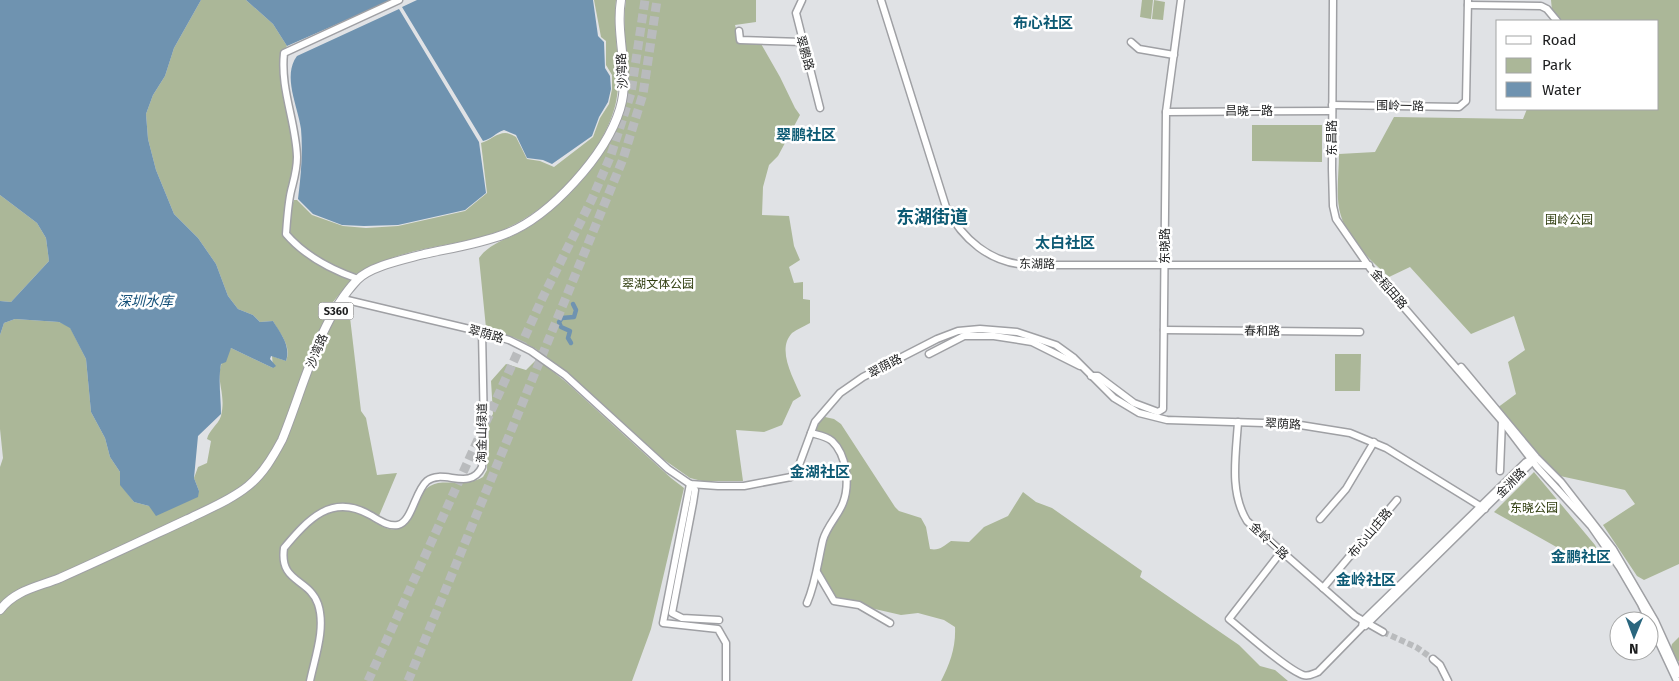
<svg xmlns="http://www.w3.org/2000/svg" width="1679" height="681" font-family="'Fira Sans','Noto Sans SC',sans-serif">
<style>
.green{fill:#abb798}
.water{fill:#6f93b0}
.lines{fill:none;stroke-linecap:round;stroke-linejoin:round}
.canal{stroke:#6f93b0;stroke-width:4.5}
.minor-tunnel{stroke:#b9bbbd;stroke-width:6;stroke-dasharray:6 3;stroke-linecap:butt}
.highway-tunnel{stroke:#b9bbbd;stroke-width:9;stroke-dasharray:9 4.5;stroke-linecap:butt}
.minor-casing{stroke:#9fa0a4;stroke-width:9}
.major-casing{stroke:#9fa0a4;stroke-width:10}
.minor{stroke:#fff;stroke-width:6}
.major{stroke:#fff;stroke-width:8}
.labels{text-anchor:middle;stroke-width:5;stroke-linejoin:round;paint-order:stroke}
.shield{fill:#fff;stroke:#606162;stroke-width:1}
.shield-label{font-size:11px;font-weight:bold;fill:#1c1d1e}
.street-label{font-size:12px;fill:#1c1d1e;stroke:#fff}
.park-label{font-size:12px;fill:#2f3d0e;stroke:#fff}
.water-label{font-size:14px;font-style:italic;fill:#17527a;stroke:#fff}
.quarter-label{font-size:15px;font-weight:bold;fill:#0d5a74;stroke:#fff}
.district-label{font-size:18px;font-weight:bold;fill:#0d5a74;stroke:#fff}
</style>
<rect width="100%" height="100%" fill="#e0e2e5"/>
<g class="green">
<path d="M201 0H246L273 24 287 46 282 53 280 66 294 155 293 177 284 221 294 246 352 279 333 302 349 309 361 411 366 418 377 475 397 473 376 523C414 546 409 499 430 486 443 478 464 488 483 477L487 470 488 422 493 414 491 381 506 364 526 370 537 359 566 382 671 478 684 488 651 629 632 681H0V467L3 458 0 429V335L4 323 15 319 59 322 70 327 86 359 91 412 105 438 110 457 120 472 121 485 134 502 149 506 199 491 194 478 198 467 207 463 211 441 207 439C209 430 218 425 221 416 228 387 208 376 231 348L273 368 272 356 286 361C292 346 280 334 273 321L260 322 253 315 238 309 228 296 216 264 198 238 174 214 156 170 148 139 146 114 153 95 165 76 174 48Z"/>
<path d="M594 0H616C612 34 623 68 616 102 605 154 547 215 497 232 467 243 433 245 401 255 386 259 371 268 356 274 341 273 292 245 289 231 286 221 291 209 294 200H297L312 215 343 226 366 228 398 226 465 211 487 193 481 143C495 139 501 127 516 137L527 159 540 161 554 167 593 137 600 118 609 104 612 89V75L606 65V41L601 37Z"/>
<path d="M626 0H756V22L735 25 740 42H760L780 77 795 108 800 115 778 156 769 165 763 187 762 215 789 216 794 246 800 260 789 267 794 283 803 282V299L810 300V323C805 326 797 329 792 333 776 350 794 379 801 396L793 401 782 425 764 432 736 430 743 481H702L690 478 663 459 568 373 536 349 515 338 486 328 479 258C490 243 508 239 524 230 535 224 545 216 554 208 588 180 630 125 628 79 627 52 622 27 626 0Z"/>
<polygon points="1142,0 1153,0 1151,19 1140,17"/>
<polygon points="1154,0 1165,2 1163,20 1152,19"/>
<path d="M1551 0H1679V564L1644 580 1637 576 1603 525 1635 504 1625 490 1560 476 1526 443 1497 408 1516 394 1508 362 1525 350 1514 316 1471 334 1410 267 1389 277C1371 261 1348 240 1341 216 1335 198 1339 174 1339 154L1375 152 1394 117 1523 119 1527 109H1658V21H1553Z"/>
<polygon points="1252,125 1322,125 1322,162 1252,161"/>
<polygon points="0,195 37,223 46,238 49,261 11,302 0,301"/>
<polygon points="1335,354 1361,354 1360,391 1335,391"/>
<path d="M825 417 834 419 841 424 895 507 899 511 921 518 926 527 930 549C939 551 944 546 951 541L969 542 984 527 1008 516 1023 492 1036 502 1052 508 1142 571 1140 577 1239 645 1260 666 1275 670 1288 681H941C950 664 956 647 955 627L944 620 918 613 901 615 853 604 837 603 817 572 823 539 839 509 846 477 837 448 815 433 819 423Z"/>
<polygon points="1534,472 1595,545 1603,561 1598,562 1582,553 1576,558 1494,512"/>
<polygon points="1679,637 1679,662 1670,651 1672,644"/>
</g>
<g class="water">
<path d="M0 0H201L174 48 165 76 153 95 146 114 148 139 156 170 174 214 198 238 216 264 228 296 238 309 253 315 260 322 273 321C281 334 291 346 286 361L271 356 270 359 276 366 273 368 231 348 226 362 221 364C218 380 221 398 221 414L198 436 194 478 199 491 198 497 156 516 149 506 134 502 120 485V472L110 457 105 438 91 412 86 359 70 328 59 322 15 319 4 323 0 335V301L11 302 49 261 46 238 37 223 0 195Z"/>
<polygon points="246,0 392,0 287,46 273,24"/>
<path d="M417 0H593L598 36 604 42 605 68 610 76 611 89 608 102 599 117 592 136 552 164 543 160 527 158 516 135 504 130C495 133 492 139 483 141L402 7Z"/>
<path d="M399 9 479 142 486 193 465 210 398 225 364 226 342 225 313 214 298 199C301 176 303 152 301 129 298 106 282 76 297 56Z"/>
</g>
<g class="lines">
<polyline class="canal" points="571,343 568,338 570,331 561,327 559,322 562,318 574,317 576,310 573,304"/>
<polyline class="minor-tunnel" points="1383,632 1416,647 1433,659"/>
<g class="highway-tunnel">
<polyline points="368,681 542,299 592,199 611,155 631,93 645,0"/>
<polyline points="408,681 623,159 643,94 657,0"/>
</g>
<g class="minor-casing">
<g id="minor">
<polyline points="802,0 796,13 820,108"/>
<path d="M881 0 946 207C962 239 990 263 1027 265H1369"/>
<polyline points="1333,0 1332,169 1333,206 1336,219 1370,268 1502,421 1537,467 1591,526 1620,568 1641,604 1677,681"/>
<polyline points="1468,5 1541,6 1547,9 1557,21"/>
<polyline points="739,31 740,40 802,42"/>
<polyline points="1131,42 1139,49 1174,55"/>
<polyline points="1332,105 1459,107 1466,101 1468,0"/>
<polyline points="1166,112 1332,111"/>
<path d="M358 279C332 270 304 255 286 234 287 220 288 204 291 191 294 179 297 170 297 157 296 122 280 89 284 53L399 0"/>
<polyline points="343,299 482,332 509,340 531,351 565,375 668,469 690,484 718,486 744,486 791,477 798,468 815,422 840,393 863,377 937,339 958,331 980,329 1017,332 1056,345 1074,358 1114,398 1139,413 1167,420 1294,424 1350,433 1386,448 1485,509"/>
<polyline points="1164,330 1360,332"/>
<polyline points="929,354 964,336 994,336 1032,342 1080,366"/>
<polyline points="1461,367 1536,457 1561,482 1613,549 1655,621 1679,674"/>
<polyline points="1091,376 1098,376 1134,403 1158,412 1163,409 1166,112 1181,0"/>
<path d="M1238 422C1236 455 1229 492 1247 521L1355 616 1383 632"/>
<polyline points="1500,471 1502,420"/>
<polyline points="690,484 663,623 718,629 726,643 726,681"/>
<polyline points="690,484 695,490 693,503 672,613 682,618 719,620"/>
<polyline points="1320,519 1346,489 1374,442"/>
<path d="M1281 552 1229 619C1245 632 1286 669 1303 675 1309 677 1312 674 1318 672L1362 627 1363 621 1526 462 1535 457"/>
<polyline points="817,572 834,601 859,605 890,623"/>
<polyline points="1323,588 1397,500"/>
<path d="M807 603C816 582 818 561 823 540 827 526 838 516 843 503 850 485 847 455 832 441 826 436 818 435 811 433"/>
<polyline points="1365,626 1536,458"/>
<polyline points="1433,659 1440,665 1448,681"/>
<path d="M310 681C315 657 326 628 318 604 309 578 279 583 284 548 308 519 332 493 370 515 379 520 388 527 398 525 412 522 415 491 427 481 443 468 470 492 482 467L484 430 482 332"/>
</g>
</g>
<g class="major-casing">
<path id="major" d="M0 610C15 590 38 587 60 578 103 559 145 539 188 519 208 509 231 500 248 486 263 474 273 457 282 440 303 389 319 320 357 280 370 266 406 259 424 254 451 248 479 244 505 234 550 217 606 155 620 109 631 74 615 36 621 0"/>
</g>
<use href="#minor" class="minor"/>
<use href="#major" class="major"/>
</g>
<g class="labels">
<rect class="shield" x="318.5" y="302.5" width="35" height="17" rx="4"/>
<g class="shield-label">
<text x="336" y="315">S360</text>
</g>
<g class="street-label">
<text transform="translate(805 53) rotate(74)" y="4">翠鹏路</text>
<text transform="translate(622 71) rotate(-93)" y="4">沙湾路</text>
<text transform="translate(1400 106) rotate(1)" y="4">围岭一路</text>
<text x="1249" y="115">昌晓一路</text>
<text transform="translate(1332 138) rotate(-90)" y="4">东昌路</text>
<text transform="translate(1165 246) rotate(-90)" y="4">东晓路</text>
<text transform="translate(1037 264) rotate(1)" y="4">东湖路</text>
<text transform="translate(1389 289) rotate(49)" y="4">金稻田路</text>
<text transform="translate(1262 331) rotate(1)" y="4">春和路</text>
<text transform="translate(486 334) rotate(16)" y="4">翠荫路</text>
<text transform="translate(317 351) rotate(-67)" y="4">沙湾路</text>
<text transform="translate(885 366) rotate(-28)" y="4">翠荫路</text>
<text transform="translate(1283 424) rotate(3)" y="4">翠荫路</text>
<text transform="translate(482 433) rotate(-89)" y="4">淘金山绿道</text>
<text transform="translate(1511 483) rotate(-45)" y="4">金洲路</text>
<text transform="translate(1370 533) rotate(-50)" y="4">布心山庄路</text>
<text transform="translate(1269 541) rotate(43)" y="4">金岭一路</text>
</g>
<g class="park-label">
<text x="1569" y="224">围岭公园</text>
<text x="658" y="288">翠湖文体公园</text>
<text x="1534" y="512">东晓公园</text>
</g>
<g class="water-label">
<text x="145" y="306">深圳水库</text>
</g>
<g class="quarter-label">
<text x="1043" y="28">布心社区</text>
<text x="806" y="140">翠鹏社区</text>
<text x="1065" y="248">太白社区</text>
<text x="820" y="477">金湖社区</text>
<text x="1581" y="562">金鹏社区</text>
<text x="1366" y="585">金岭社区</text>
</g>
<g class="district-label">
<text x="932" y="223">东湖街道</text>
</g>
</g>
<rect x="1496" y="20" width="162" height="90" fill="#ffffff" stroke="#a4a5a5"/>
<rect x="1506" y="36" width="25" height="8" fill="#ffffff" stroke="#a4a5a5"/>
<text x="1542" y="45" font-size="15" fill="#1c1d1e">Road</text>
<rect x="1506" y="58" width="25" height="15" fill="#abb798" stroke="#a4a5a5"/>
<text x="1542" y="70" font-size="15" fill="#1c1d1e">Park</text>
<rect x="1506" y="82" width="25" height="15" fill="#6f93b0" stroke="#a4a5a5"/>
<text x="1542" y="95" font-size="15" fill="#1c1d1e">Water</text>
<g transform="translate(1634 636) rotate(181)"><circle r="24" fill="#ffffff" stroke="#a4a5a5"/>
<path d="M0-4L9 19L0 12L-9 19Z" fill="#2a667e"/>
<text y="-8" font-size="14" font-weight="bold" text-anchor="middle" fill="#1c1d1e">N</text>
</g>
</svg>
